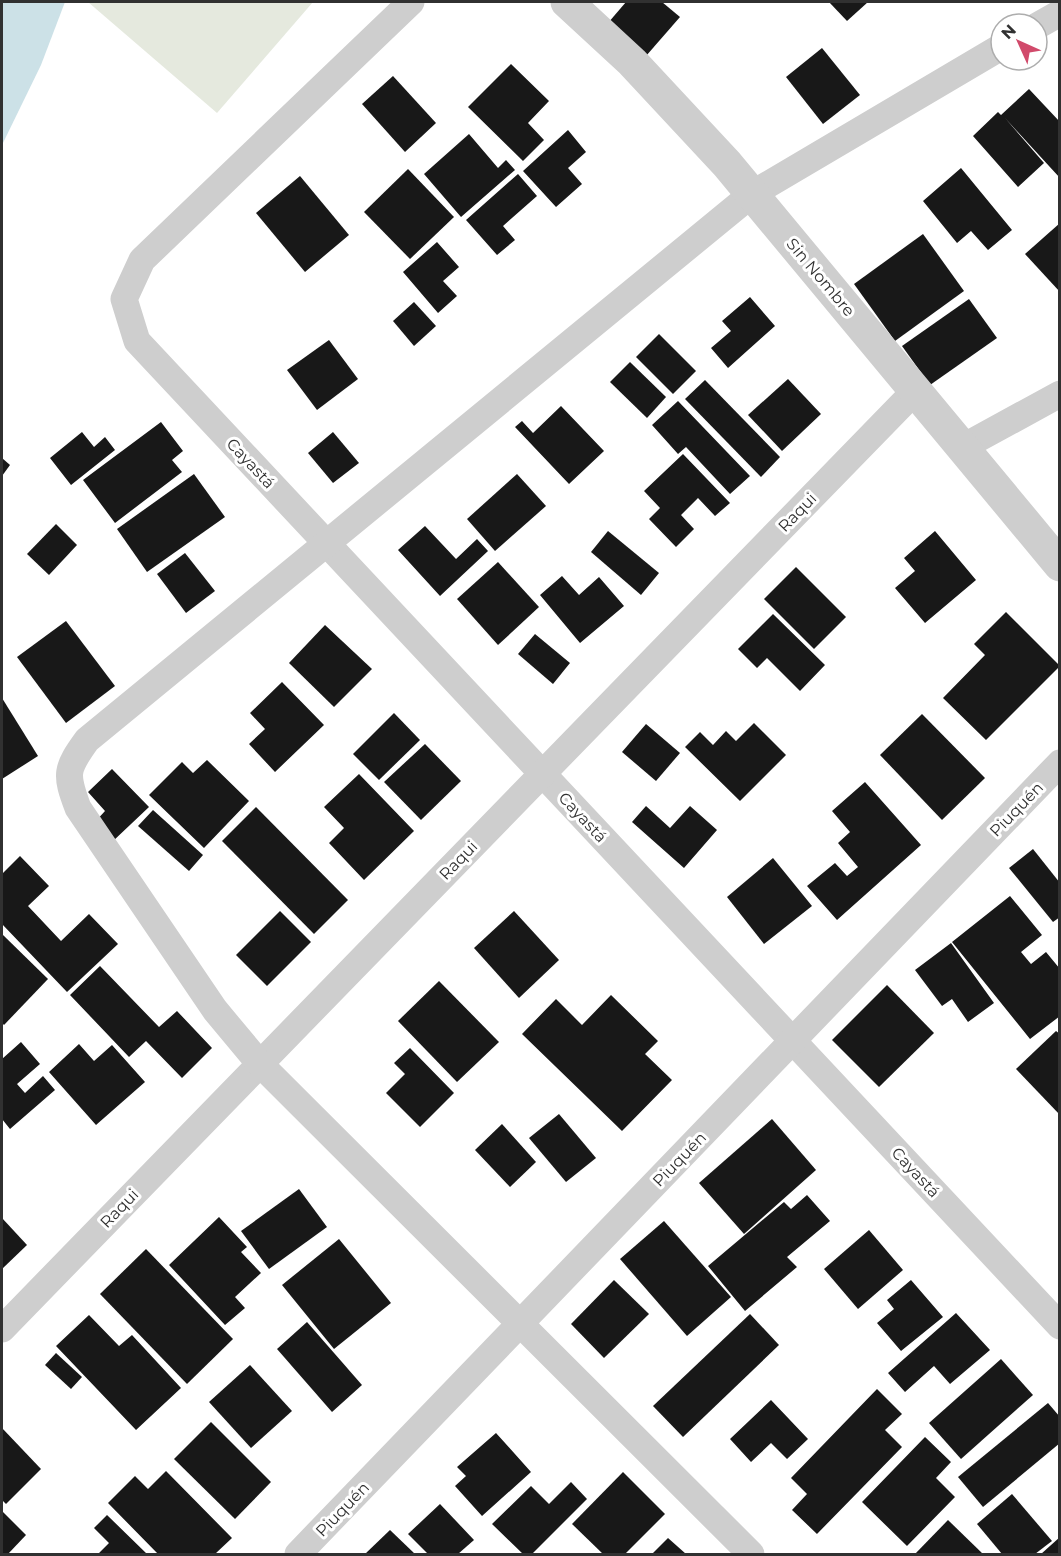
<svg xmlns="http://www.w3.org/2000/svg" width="1061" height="1556" font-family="Montserrat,sans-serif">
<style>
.green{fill:#e5e9de}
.water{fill:#cce1e7}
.building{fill:#181818}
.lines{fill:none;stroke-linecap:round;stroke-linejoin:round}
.lane{stroke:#cecece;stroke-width:27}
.street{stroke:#cecece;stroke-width:33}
.labels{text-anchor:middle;stroke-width:6;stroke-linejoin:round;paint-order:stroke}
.street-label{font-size:16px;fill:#313131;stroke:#fff}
</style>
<rect width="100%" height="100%" fill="#fff"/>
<polygon class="green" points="88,2 313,2 217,113"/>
<polygon class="water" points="2,2 65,2 41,65 2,145"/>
<g class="building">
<polygon points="626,2 662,2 680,17 646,56 608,23"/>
<polygon points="829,2 868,2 847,21"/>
<polygon points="822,48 860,95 823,124 786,77"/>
<polygon points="511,64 549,101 528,123 544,140 523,161 468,107"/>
<polygon points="393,76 436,123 405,152 362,104"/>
<polygon points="1029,89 1060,122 1060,178 1005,118 1044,163 1018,187 973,136 998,112 1001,115"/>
<polygon points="568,130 586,152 568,168 582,184 556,207 523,171"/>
<polygon points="469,134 498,168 506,160 515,170 461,217 424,174"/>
<polygon points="961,168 1012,230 988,250 971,231 957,243 923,201"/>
<polygon points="408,169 454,217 410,259 364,212"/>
<polygon points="518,174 537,196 503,226 515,240 497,255 466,220"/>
<polygon points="300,176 349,235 305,272 256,213"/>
<polygon points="1060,223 1060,292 1025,254"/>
<polygon points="923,234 964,291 895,341 854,284"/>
<polygon points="437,242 459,267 443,281 457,296 438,313 403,272"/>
<polygon points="750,297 775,326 728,368 711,348 731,331 722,321"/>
<polygon points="969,299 997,338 930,385 902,346"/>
<polygon points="414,302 436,326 414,346 393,321"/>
<polygon points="659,334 696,371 673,394 636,357"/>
<polygon points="329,340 358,379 317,410 287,370"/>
<polygon points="630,362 666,397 647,418 610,382"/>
<polygon points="788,379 821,414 782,451 748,415"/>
<polygon points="705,380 780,457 761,477 685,399"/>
<polygon points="678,401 750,476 730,494 686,447 678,454 652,425"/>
<polygon points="561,406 604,451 569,484 515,427 522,421 533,433"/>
<polygon points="161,422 183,451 172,460 182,472 115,523 83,480"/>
<polygon points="82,432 94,447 105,437 115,450 71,485 50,458"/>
<polygon points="333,432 359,463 333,483 308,453"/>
<polygon points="683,454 730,503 715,516 698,498 681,515 694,529 676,547 649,519 660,508 644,491"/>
<polygon points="2,458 10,465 2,476"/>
<polygon points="194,474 225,517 147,572 117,529"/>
<polygon points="517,474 546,506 495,551 467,519"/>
<polygon points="56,524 77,545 49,575 27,554"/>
<polygon points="425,526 456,559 477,539 488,551 440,596 398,550"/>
<polygon points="608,531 659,573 641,595 591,552"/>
<polygon points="935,531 976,580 925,623 895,588 915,571 904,558"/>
<polygon points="185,553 215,591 186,613 157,574"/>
<polygon points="498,562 539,607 498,645 457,599"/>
<polygon points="796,567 846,617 814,649 764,599"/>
<polygon points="562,576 579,595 599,577 624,606 580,643 540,595"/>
<polygon points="1006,612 1060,666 986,740 943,698 985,655 974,644"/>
<polygon points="773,614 825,665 800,691 767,658 757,668 738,649"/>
<polygon points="66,621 115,686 66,723 17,657"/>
<polygon points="325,625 372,669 334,707 289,663"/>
<polygon points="535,634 570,663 553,684 518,654"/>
<polygon points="282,682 324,725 275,772 249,744 265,729 250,713"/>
<polygon points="2,698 38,756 2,779"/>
<polygon points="394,713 420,740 379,780 353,754"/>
<polygon points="922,714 985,778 942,820 880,755"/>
<polygon points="754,723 786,755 740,801 685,747 700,732 713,745 726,731 736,741"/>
<polygon points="646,724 680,753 656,781 622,752"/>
<polygon points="425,744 461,781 421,820 384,782"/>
<polygon points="207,760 249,801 204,848 149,795 182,762 193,773"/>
<polygon points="112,769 149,807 112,842 94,823 105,811 88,792"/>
<polygon points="359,774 414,831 364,880 329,843 344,828 324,807"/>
<polygon points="865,782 921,845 837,920 807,886 835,863 847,876 858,867 838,843 850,832 832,811"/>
<polygon points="646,806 670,828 690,806 717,830 684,868 632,822"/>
<polygon points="256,807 348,900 314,934 222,841"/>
<polygon points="153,810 203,855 189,871 138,826"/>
<polygon points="1033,849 1060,883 1060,917 1053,922 1009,868"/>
<polygon points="20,856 49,886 28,906 61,941 89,914 118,944 67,992 2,924 2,874"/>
<polygon points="773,858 812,906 764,944 727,897"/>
<polygon points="1010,896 1042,935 1021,952 1031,964 1046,952 1060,969 1060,1016 1030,1039 952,942"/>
<polygon points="280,911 311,942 267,986 236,955"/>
<polygon points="514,911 559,960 519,998 474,948"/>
<polygon points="2,934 48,979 4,1025 2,1023"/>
<polygon points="951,943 994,1003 968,1022 952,999 942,1006 915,970"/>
<polygon points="100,966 159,1027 177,1011 212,1048 182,1078 146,1041 129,1057 70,995"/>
<polygon points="439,981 499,1042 457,1082 398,1021"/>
<polygon points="887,985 934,1033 879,1087 832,1040"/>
<polygon points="611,995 658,1041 645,1054 672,1080 622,1131 522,1034 556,999 582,1025"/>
<polygon points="1056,1031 1060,1034 1060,1115 1016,1069"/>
<polygon points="21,1042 40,1064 17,1084 25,1093 43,1076 55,1090 10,1129 2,1119 2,1059"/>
<polygon points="79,1044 94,1061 112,1045 145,1082 96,1125 49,1072"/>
<polygon points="410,1048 454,1093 420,1127 386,1093 405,1074 394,1063"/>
<polygon points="559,1114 596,1158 566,1182 529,1138"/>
<polygon points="772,1119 816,1170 744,1234 699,1183"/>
<polygon points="502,1124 536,1162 510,1187 475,1150"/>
<polygon points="299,1189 327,1227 269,1269 241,1231"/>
<polygon points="807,1195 830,1221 787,1257 797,1267 745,1311 708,1266 784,1202 791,1209"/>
<polygon points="219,1217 247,1247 241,1252 261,1273 235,1297 245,1308 225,1325 169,1265"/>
<polygon points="2,1218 27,1245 2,1269"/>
<polygon points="664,1221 731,1297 687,1336 620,1259"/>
<polygon points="869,1230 903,1270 858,1309 824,1269"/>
<polygon points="339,1239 391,1303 334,1349 282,1285"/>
<polygon points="146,1249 233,1339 187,1384 100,1294"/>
<polygon points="614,1280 649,1314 604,1358 571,1324"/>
<polygon points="911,1280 943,1317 901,1351 877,1323 894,1309 887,1300"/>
<polygon points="956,1313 990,1350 950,1384 934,1366 905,1392 888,1373"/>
<polygon points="750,1314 779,1345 683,1437 653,1406"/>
<polygon points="89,1315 119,1346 132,1335 181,1388 136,1430 56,1346"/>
<polygon points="307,1322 362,1385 332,1412 277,1349"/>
<polygon points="56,1353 82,1377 71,1389 45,1365"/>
<polygon points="1001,1359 1033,1395 961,1459 929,1423"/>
<polygon points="250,1365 292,1411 251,1448 209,1402"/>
<polygon points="877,1389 902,1414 885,1430 902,1447 817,1534 792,1510 807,1494 791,1478"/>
<polygon points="771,1400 808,1439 787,1459 771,1443 751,1462 730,1439"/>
<polygon points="1048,1403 1060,1417 1060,1443 983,1507 958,1477"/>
<polygon points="211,1422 271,1482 235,1519 174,1459"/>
<polygon points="2,1428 41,1469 6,1504 2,1500"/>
<polygon points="496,1433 531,1472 482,1516 455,1486 466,1476 457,1467"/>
<polygon points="925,1437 951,1462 936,1478 955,1497 907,1546 862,1502"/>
<polygon points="166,1471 232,1538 215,1554 158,1554 108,1503 135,1476 148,1489"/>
<polygon points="623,1472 665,1514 625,1554 603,1554 572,1524"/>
<polygon points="571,1482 587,1499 532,1554 523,1554 492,1524 531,1486 549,1504"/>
<polygon points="1012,1494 1052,1541 1035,1554 1002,1554 977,1524"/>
<polygon points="440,1504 474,1540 458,1554 428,1554 408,1534"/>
<polygon points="2,1511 26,1535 8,1554 2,1554"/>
<polygon points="107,1515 147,1554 98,1554 109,1543 94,1528"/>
<polygon points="948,1520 983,1554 915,1554"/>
<polygon points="390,1530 415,1554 365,1554"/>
<polygon points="1060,1537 1060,1554 1041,1554"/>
<polygon points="668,1538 686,1554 652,1554"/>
</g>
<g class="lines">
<g class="lane">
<polyline points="411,2 142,260 124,299 137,341 1060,1326"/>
<polyline points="1037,26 1060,13"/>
<polyline points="963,447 1060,394"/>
<polyline points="2,1329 915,391"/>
<polyline points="298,1554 1060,763"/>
<path d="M751 1554 260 1064 215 1010 78 808C65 774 66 769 87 740L752 194 1001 47"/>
</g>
<polyline class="street" points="567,2 632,62 727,164 1060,565"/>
</g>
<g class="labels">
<g class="street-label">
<text transform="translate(821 277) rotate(50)" y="6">Sin Nombre</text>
<text transform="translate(251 463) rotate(47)" y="6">Cayastá</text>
<text transform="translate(797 512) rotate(-46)" y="6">Raqui</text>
<text transform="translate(1016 809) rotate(-46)" y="6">Piuquén</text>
<text transform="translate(583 817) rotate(47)" y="6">Cayastá</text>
<text transform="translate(458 860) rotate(-46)" y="6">Raqui</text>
<text transform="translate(679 1159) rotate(-46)" y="6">Piuquén</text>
<text transform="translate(916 1172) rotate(47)" y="6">Cayastá</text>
<text transform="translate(119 1208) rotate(-46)" y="6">Raqui</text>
<text transform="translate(342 1509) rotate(-46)" y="6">Piuquén</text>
</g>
</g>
<rect width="1061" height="1556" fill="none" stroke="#313131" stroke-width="6"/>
<g transform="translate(1019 42) rotate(315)"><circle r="28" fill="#ffffff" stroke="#adadad" stroke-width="1.5"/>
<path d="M0-4.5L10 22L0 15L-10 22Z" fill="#d14a6b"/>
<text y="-9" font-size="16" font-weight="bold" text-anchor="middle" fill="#313131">N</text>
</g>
</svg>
